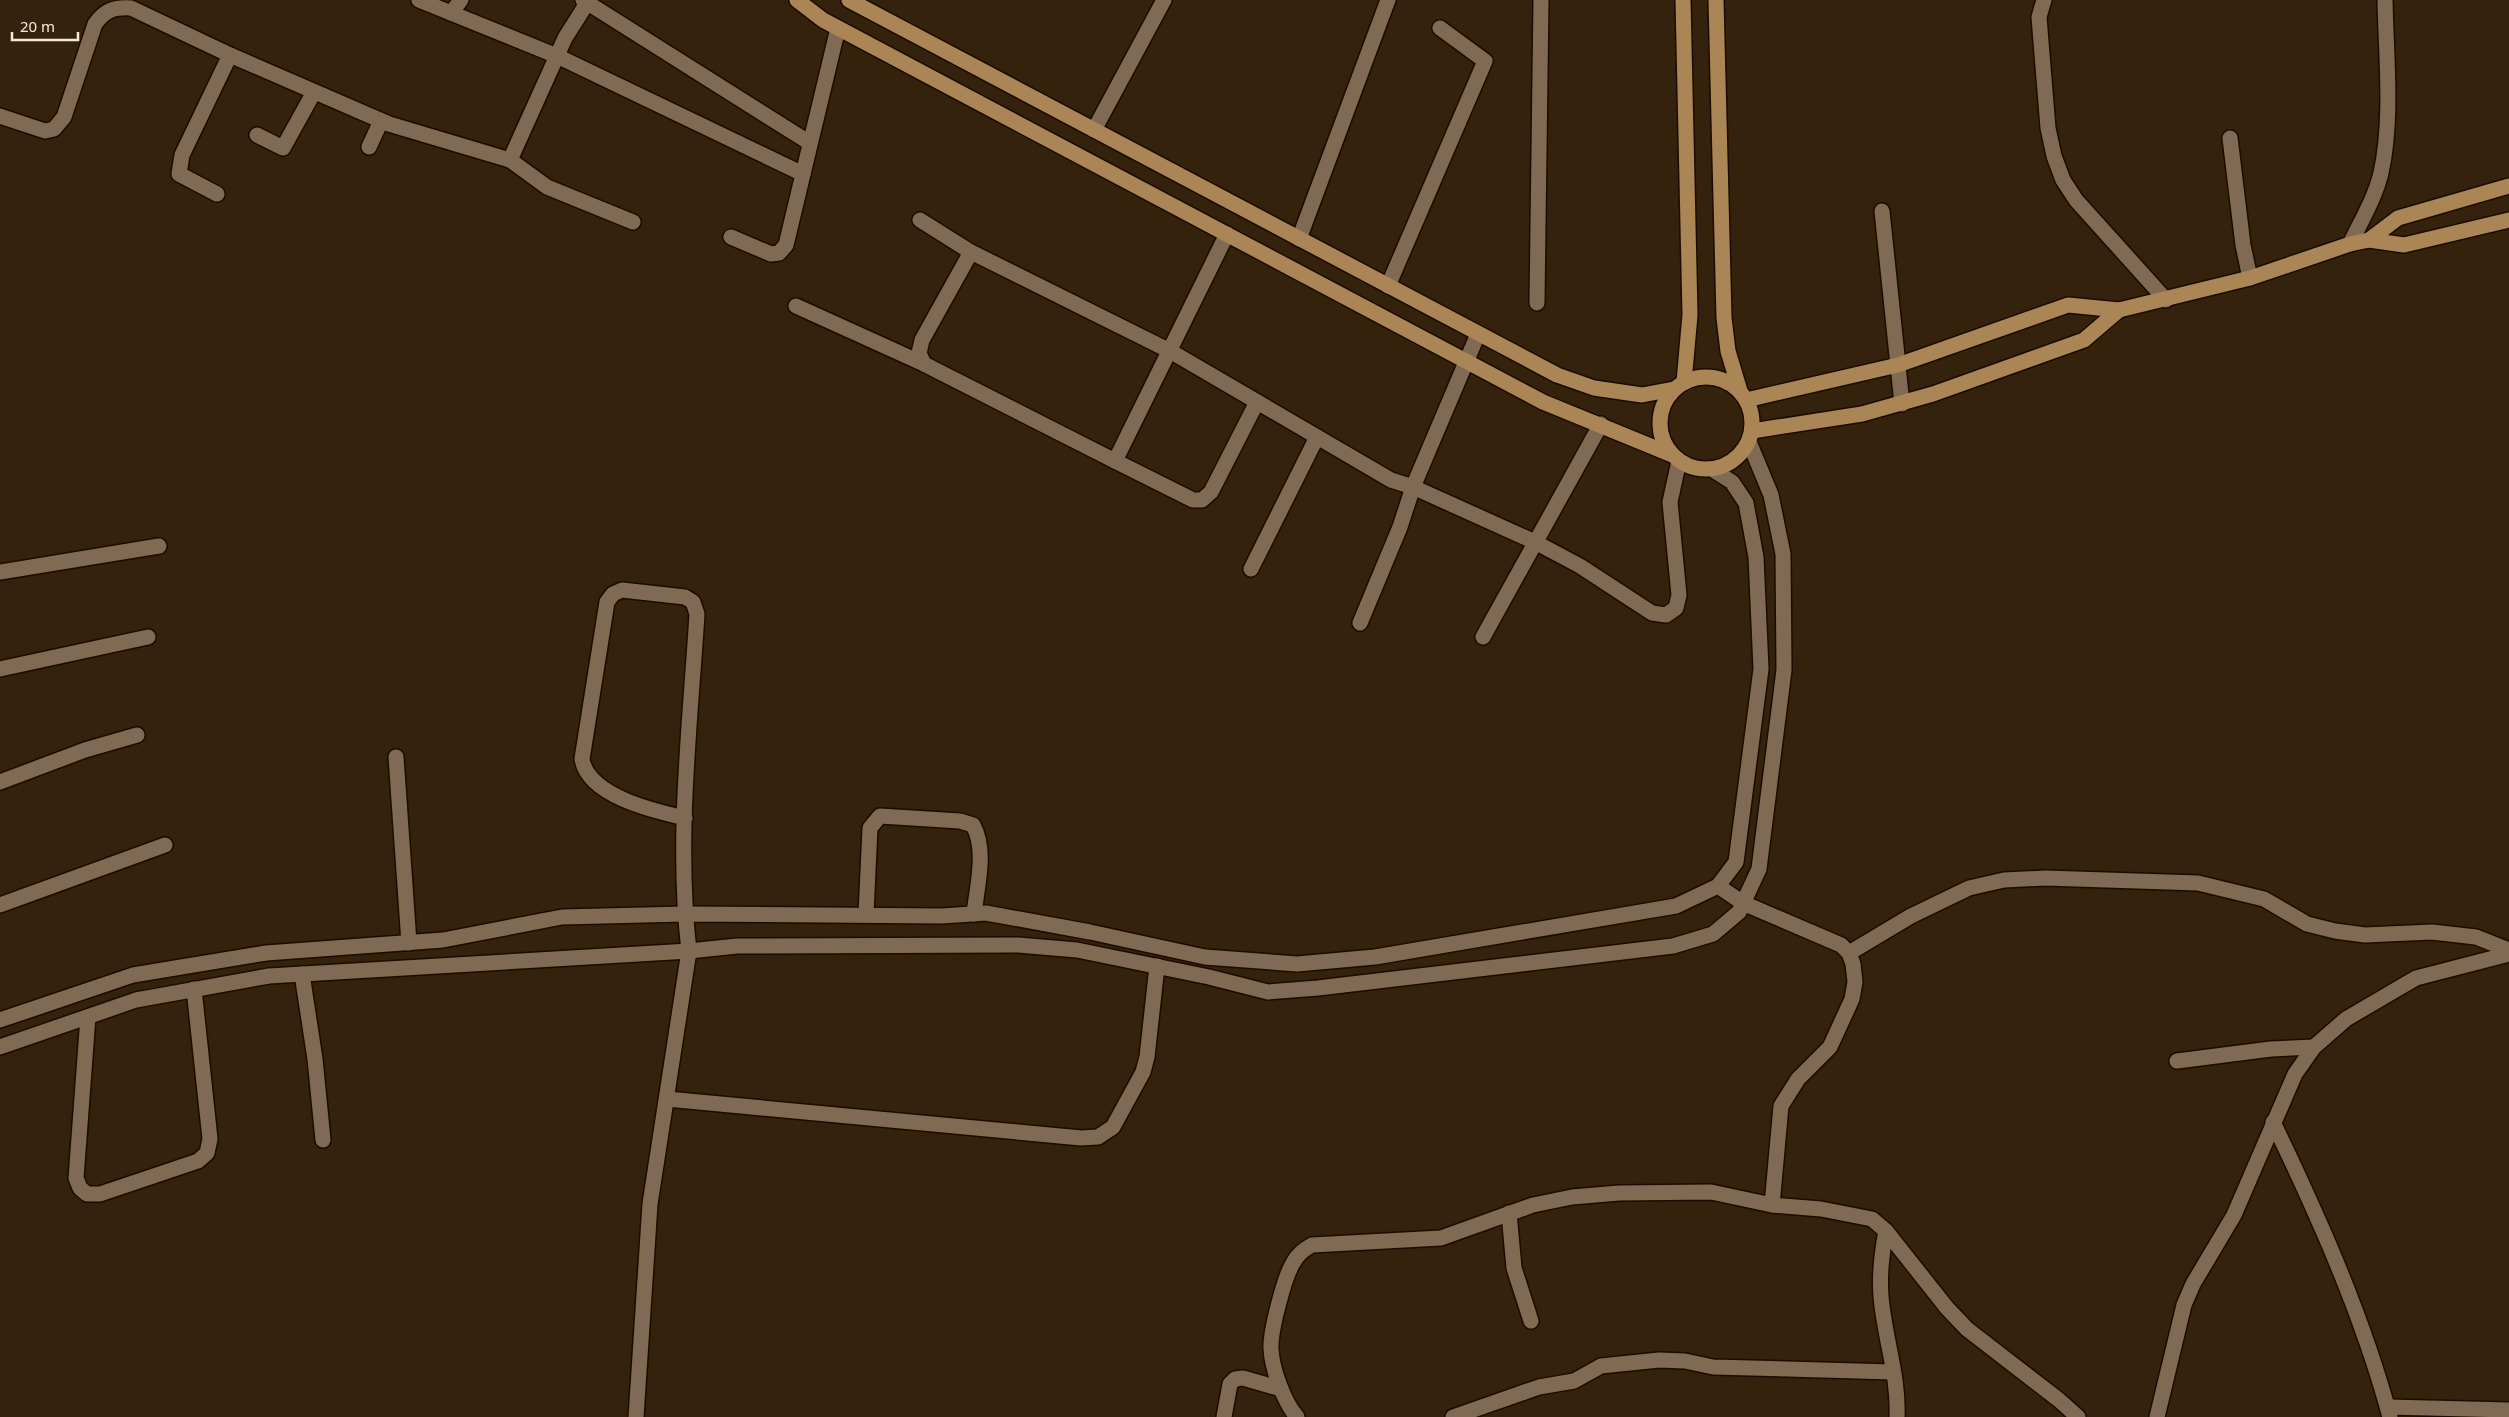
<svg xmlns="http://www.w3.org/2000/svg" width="2509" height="1417" font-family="'Noto Sans',sans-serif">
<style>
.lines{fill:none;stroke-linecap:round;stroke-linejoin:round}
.minor-casing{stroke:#1c0b00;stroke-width:18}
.major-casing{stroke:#1c0b00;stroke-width:18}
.minor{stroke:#806a53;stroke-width:15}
.major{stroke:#aa8556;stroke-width:15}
</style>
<rect width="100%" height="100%" fill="#35220c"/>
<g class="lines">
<g class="minor-casing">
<g id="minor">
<polyline points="419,0 557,56 803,174"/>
<polyline points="583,0 810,143"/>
<polyline points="2044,0 2039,17 2048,128 2054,156 2063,180 2076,200 2166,300"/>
<polyline points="451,13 461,0"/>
<path d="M0 116 45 131 54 129 64 117 95 24C105 10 114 7 131 8L230 55 389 124 510 160 565 38 589 0"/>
<polyline points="1094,130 1164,0"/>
<polyline points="257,135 283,148 314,92"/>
<polyline points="2230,138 2243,245 2250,278"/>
<polyline points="369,147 381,121"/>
<polyline points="510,160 547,187 633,222"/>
<polyline points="217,194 179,174 182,155 230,55"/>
<polyline points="1882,211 1902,404"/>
<polyline points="920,220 971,252 1170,351 1391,480 1413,487 1478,334"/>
<polyline points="731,237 771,254 779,253 786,245 838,28"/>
<polyline points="1299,239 1388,0"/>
<path d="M2350 244C2361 221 2375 198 2381 173 2393 118 2386 56 2385 0"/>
<polyline points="971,252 922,340 919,353 924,364 1115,461 1227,234"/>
<polyline points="1388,286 1485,61 1440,28"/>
<polyline points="1537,303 1541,0"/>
<polyline points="796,306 924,364"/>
<polyline points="1115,461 1193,500 1202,500 1211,492 1257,402"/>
<polyline points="1251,569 1317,437"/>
<polyline points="0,572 159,546"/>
<polyline points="1360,623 1400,527 1413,487 1535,542 1580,566 1652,613 1666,615 1676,608 1679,595 1670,502 1679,461"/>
<polyline points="1483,637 1601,424"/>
<polyline points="0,669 148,637"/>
<polyline points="396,757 409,943"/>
<polyline points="0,782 85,750 137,735"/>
<polyline points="1718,886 1743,903 1841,945 1849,953 1853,964 1855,982 1852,999 1830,1047 1798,1079 1781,1106 1772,1205"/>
<polyline points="0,905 165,845"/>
<path d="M866 914 870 828 880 816 960 821 973 825C987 850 977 886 974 914"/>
<polyline points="1849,953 1911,916 1969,888 2004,880 2045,878 2198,883 2264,899 2307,924 2335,931 2365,935 2432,932 2476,937 2509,950"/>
<polyline points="302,974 315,1059 323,1140"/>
<polyline points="88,1017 76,1178 80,1188 87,1194 100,1194 198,1161 207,1153 210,1139 194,989"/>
<polyline points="0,1020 133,975 266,953 443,940 562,917 685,914 942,916 986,913 1090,932 1205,957 1297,964 1375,957 1676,906 1718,886 1736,862 1761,669 1756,557 1746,503 1732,482 1713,470"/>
<polyline points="0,1047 136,1000 269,976 689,951 737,946 1018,945 1077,950 1209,977 1268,992 1318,988 1673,946 1713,934 1739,912 1759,869 1784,670 1783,554 1771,495 1749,442"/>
<polyline points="2177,1061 2271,1049 2314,1047"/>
<polyline points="667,1099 1081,1138 1098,1137 1113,1127 1143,1072 1147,1057 1157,966"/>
<path d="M2273 1122C2319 1218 2362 1314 2390 1417"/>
<polyline points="1509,1213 1514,1268 1531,1321"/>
<path d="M1886 1231C1882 1252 1879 1273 1881 1296 1884 1336 1899 1376 1897 1417"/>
<polyline points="2388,1407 2509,1410"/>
<path d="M636 1417 650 1204 689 951C676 840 690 726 697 614L693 602 685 597 622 590 613 594 607 602 582 759C588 796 654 811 685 818"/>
<polyline points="1224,1417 1230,1384 1235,1379 1243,1378 1281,1389"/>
<path d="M1297 1417C1284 1402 1272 1369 1271 1349 1270 1332 1284 1278 1293 1263 1298 1254 1303 1250 1312 1245L1441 1238 1533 1205 1572 1197 1619 1193 1711 1192 1772 1205 1821 1209 1872 1219 1886 1231 1947 1308 1967 1329 2059 1400 2078 1417"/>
<polyline points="1453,1417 1539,1387 1574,1381 1601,1366 1659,1360 1685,1361 1713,1367 1893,1372"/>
<polyline points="2157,1417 2184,1305 2193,1284 2234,1215 2295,1074 2314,1047 2346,1019 2416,978 2509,954"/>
</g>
</g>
<g class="major-casing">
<g id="major">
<polyline points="797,0 823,20 1543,402 1670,454"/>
<polyline points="849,0 1557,375 1594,388 1642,395 1674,389"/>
<polyline points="1683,0 1690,315 1684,382"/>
<polyline points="1716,0 1724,318 1728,351 1740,391"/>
<polyline points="2369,240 2398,218 2509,186"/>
<circle cx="1706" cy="423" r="46"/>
<polyline points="1746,400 1898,365 2068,305 2119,310 2250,278 2350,244 2369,240 2404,245 2509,220"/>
<polyline points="1752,431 1862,414 1933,394 2084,340 2119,310"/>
</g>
</g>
<use href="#minor" class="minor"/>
<use href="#major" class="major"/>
</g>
<path d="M12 32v8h66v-8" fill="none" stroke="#f6e9dc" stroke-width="2.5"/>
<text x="20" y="32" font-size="15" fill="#f6e9dc" stroke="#35220c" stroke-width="4" paint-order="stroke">20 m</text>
</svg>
